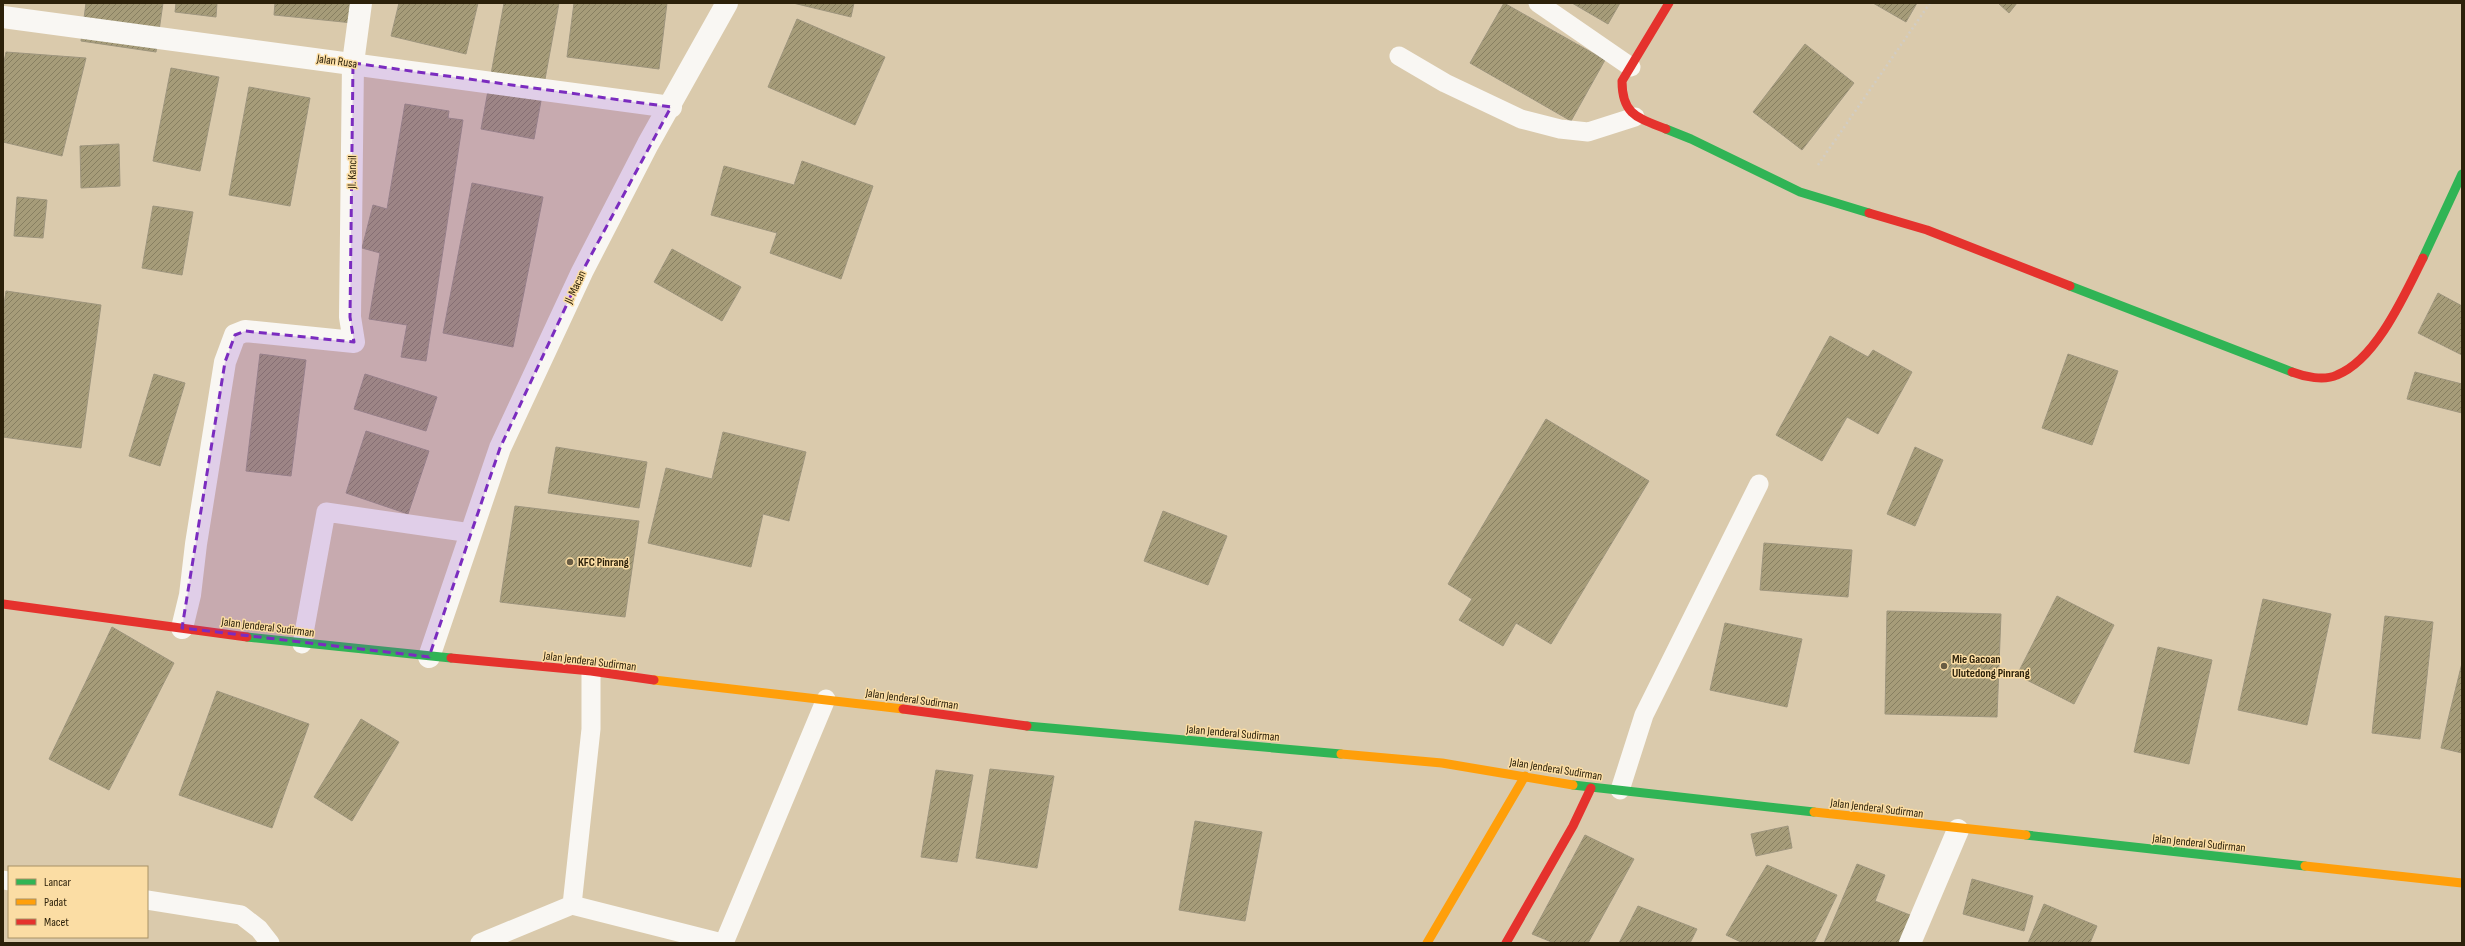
<svg xmlns="http://www.w3.org/2000/svg" width="2465" height="946" font-family="'Sofia Sans Condensed',sans-serif">
<style>
.building{fill:url(#building-hatch);stroke:#9e957d}
.lines{fill:none;stroke-linecap:round;stroke-linejoin:round}
.path{stroke:#d2cdc4;stroke-width:2.5;stroke-dasharray:2 3;stroke-linecap:butt}
.lane{stroke:#f9f7f3;stroke-width:19}
.street{stroke:#f9f7f3;stroke-width:22}
.fast{stroke:#30b455;stroke-width:9}
.slow{stroke:#ff9f0a;stroke-width:9}
.jam{stroke:#e5322d;stroke-width:9}
.marked{fill:#7b2cbf;fill-opacity:0.2;stroke:#7b2cbf;stroke-width:3;stroke-dasharray:8 5;stroke-linejoin:round}
.poi-dot{fill:#695c43;stroke:#fbdda4;stroke-width:1.5}
.labels{text-anchor:middle;stroke-width:3;stroke-linejoin:round;paint-order:stroke}
.street-label{font-size:12px;fill:#2c210a;stroke:#fbdda4}
.poi-label{font-size:12px;font-weight:bold;fill:#2c210a;stroke:#fbdda4;text-anchor:start}
</style>
<defs>
<pattern id="building-hatch" width="6" height="6" patternUnits="userSpaceOnUse"><rect width="6" height="6" fill="#a69c79"/><path d="M-1 1l2-2M0 6l6-6M5 7l2-2" fill="none" stroke="#877f61"/></pattern>
</defs>
<rect width="100%" height="100%" fill="#dacaac"/>
<g class="building">
<polygon points="86,3 163,3 156,52 81,41"/>
<polygon points="176,3 217,3 216,17 175,12"/>
<polygon points="275,3 355,3 353,23 274,15"/>
<polygon points="399,3 478,3 466,54 391,36"/>
<polygon points="504,3 559,3 534,139 481,129"/>
<polygon points="574,3 667,3 659,69 567,57"/>
<polygon points="793,3 854,3 851,17"/>
<polygon points="1504,3 1605,60 1571,121 1470,63"/>
<polygon points="1572,3 1620,3 1608,24"/>
<polygon points="1873,3 1917,3 1906,22"/>
<polygon points="1998,3 2017,3 2009,13"/>
<polygon points="797,19 885,57 855,125 768,87"/>
<polygon points="1805,44 1854,83 1802,150 1753,112"/>
<polygon points="6,52 86,58 62,156 3,142 3,67"/>
<polygon points="171,68 219,77 200,171 153,161"/>
<polygon points="249,87 310,98 290,206 229,195"/>
<polygon points="405,104 449,111 448,118 463,120 426,361 401,357 407,325 369,319 380,253 362,248 373,205 387,209"/>
<polygon points="119,144 120,186 81,188 80,146"/>
<polygon points="802,161 873,186 841,279 770,253 777,233 711,215 724,166 794,185"/>
<polygon points="472,183 543,197 513,347 443,333"/>
<polygon points="17,197 47,200 43,238 14,236"/>
<polygon points="153,206 193,212 182,275 142,268"/>
<polygon points="672,249 741,287 722,321 654,282"/>
<polygon points="6,291 101,305 81,448 3,437 3,312"/>
<polygon points="2438,293 2462,306 2462,355 2418,333"/>
<polygon points="1830,336 1868,357 1873,350 1912,372 1878,434 1847,417 1822,461 1776,435"/>
<polygon points="260,354 306,360 291,476 246,471"/>
<polygon points="2068,354 2118,371 2092,445 2042,428"/>
<polygon points="2415,372 2462,384 2462,413 2407,399"/>
<polygon points="154,374 185,383 160,466 129,456"/>
<polygon points="365,374 437,397 426,431 354,409"/>
<polygon points="1546,419 1649,481 1551,644 1516,623 1503,646 1459,620 1472,599 1448,584"/>
<polygon points="366,431 429,451 408,514 346,493"/>
<polygon points="723,432 806,452 789,521 763,514 751,567 648,543 666,468 712,479"/>
<polygon points="556,447 647,462 639,508 548,493"/>
<polygon points="1915,447 1943,460 1915,526 1887,514"/>
<polygon points="515,506 639,521 625,617 500,602"/>
<polygon points="1163,511 1227,536 1208,585 1144,561"/>
<polygon points="1764,543 1852,550 1848,597 1760,590"/>
<polygon points="2057,596 2114,625 2074,704 2017,675"/>
<polygon points="2263,599 2331,614 2307,725 2238,710"/>
<polygon points="1887,611 2001,614 1997,717 1885,714"/>
<polygon points="2385,616 2433,622 2420,739 2372,733"/>
<polygon points="1725,623 1802,639 1787,707 1710,690"/>
<polygon points="112,627 174,663 109,790 49,759"/>
<polygon points="2158,647 2212,660 2189,764 2134,752"/>
<polygon points="2462,663 2462,753 2441,748"/>
<polygon points="217,691 309,724 272,828 179,795"/>
<polygon points="361,719 399,742 352,821 314,797"/>
<polygon points="990,769 1054,776 1037,868 976,858"/>
<polygon points="936,770 973,775 957,862 921,857"/>
<polygon points="1195,821 1262,832 1245,921 1179,910"/>
<polygon points="1788,826 1792,848 1756,856 1751,834"/>
<polygon points="1585,835 1634,859 1588,943 1554,943 1532,934"/>
<polygon points="1857,864 1885,875 1875,901 1915,917 1905,943 1824,943"/>
<polygon points="1767,865 1837,895 1814,943 1743,943 1726,935"/>
<polygon points="1972,879 2033,896 2024,931 1963,914"/>
<polygon points="2044,904 2097,926 2090,943 2028,943"/>
<polygon points="1638,906 1697,929 1690,943 1619,943"/>
</g>
<g class="lines">
<polyline class="path" points="1818,165 1930,3"/>
<g class="lane">
<polyline points="1538,3 1631,67"/>
<polyline points="1399,56 1445,83 1521,119 1560,129 1588,132 1635,117"/>
<polyline points="302,644 326,512 471,533"/>
<polyline points="1620,790 1644,715 1759,484"/>
<polyline points="3,880 9,881"/>
<polyline points="147,900 241,915 259,929 270,943"/>
<polyline points="572,905 722,943"/>
<polyline points="480,943 572,905 591,729 591,671"/>
<polyline points="724,943 826,699"/>
</g>
<g class="street">
<polyline points="3,17 671,107"/>
<polyline points="182,628 190,595 196,544 225,362 235,335 245,331 354,342 350,317 353,63 361,3"/>
<polyline points="429,657 500,448 582,272 648,144 727,3"/>
<polyline points="1910,943 1958,830"/>
</g>
<g class="fast">
<polyline points="1666,129 1691,139 1800,192 1869,213"/>
<polyline points="2423,258 2462,174"/>
<polyline points="2070,286 2292,372"/>
<polyline points="247,637 451,658"/>
<polyline points="1027,726 1341,754"/>
<polyline points="1573,785 1814,812"/>
<polyline points="2026,835 2305,866"/>
</g>
<g class="slow">
<polyline points="654,680 903,709"/>
<polyline points="1341,754 1442,763 1573,785"/>
<polyline points="1814,812 2026,835"/>
<polyline points="2305,866 2462,883"/>
<polyline points="1427,943 1525,776"/>
</g>
<g class="jam">
<path d="M1666 129C1638 118 1622 115 1622 81L1669 3"/>
<polyline points="1869,213 1927,230 2070,286"/>
<path d="M2292 372C2305 377 2324 381 2337 375 2376 360 2405 294 2423 258"/>
<polyline points="3,604 247,637"/>
<polyline points="451,658 591,671 654,680"/>
<polyline points="903,709 1027,726"/>
<polyline points="1506,943 1573,826 1591,788"/>
</g>
</g>
<path class="marked" d="M353 63 671 107 582 272 500 448 429 657 182 628 225 362 235 335 245 331 354 342 350 317Z"/>
<g class="poi-dot">
<circle cx="570" cy="562" r="4"/>
<circle cx="1944" cy="666" r="4"/>
</g>
<g class="labels">
<g class="street-label">
<text transform="translate(337 61) rotate(8)" y="4">Jalan Rusa</text>
<text transform="translate(352 172) rotate(-89)" y="4">Jl. Kancil</text>
<text transform="translate(575 287) rotate(-65)" y="4">Jl. Macan</text>
<text transform="translate(268 627) rotate(7)" y="4">Jalan Jenderal Sudirman</text>
<text transform="translate(590 661) rotate(7)" y="4">Jalan Jenderal Sudirman</text>
<text transform="translate(912 699) rotate(8)" y="4">Jalan Jenderal Sudirman</text>
<text transform="translate(1233 733) rotate(5)" y="4">Jalan Jenderal Sudirman</text>
<text transform="translate(1556 769) rotate(9)" y="4">Jalan Jenderal Sudirman</text>
<text transform="translate(1877 808) rotate(7)" y="4">Jalan Jenderal Sudirman</text>
<text transform="translate(2199 843) rotate(6)" y="4">Jalan Jenderal Sudirman</text>
</g>
<g class="poi-label">
<text x="578" y="566">KFC Pinrang</text>
<text x="1952" y="663">Mie Gacoan<tspan x="1952" dy="14">Ulutedong Pinrang</tspan></text>
</g>
</g>
<rect width="2465" height="946" fill="none" stroke="#2c210a" stroke-width="8"/>
<rect x="8" y="866" width="140" height="72" fill="#fbdda4" stroke="#a89266"/>
<rect x="16" y="879" width="20" height="6" fill="#30b455" stroke="#a89266"/>
<text x="44" y="886" font-size="12" fill="#2c210a">Lancar</text>
<rect x="16" y="899" width="20" height="6" fill="#ff9f0a" stroke="#a89266"/>
<text x="44" y="906" font-size="12" fill="#2c210a">Padat</text>
<rect x="16" y="919" width="20" height="6" fill="#e5322d" stroke="#a89266"/>
<text x="44" y="926" font-size="12" fill="#2c210a">Macet</text>
</svg>
